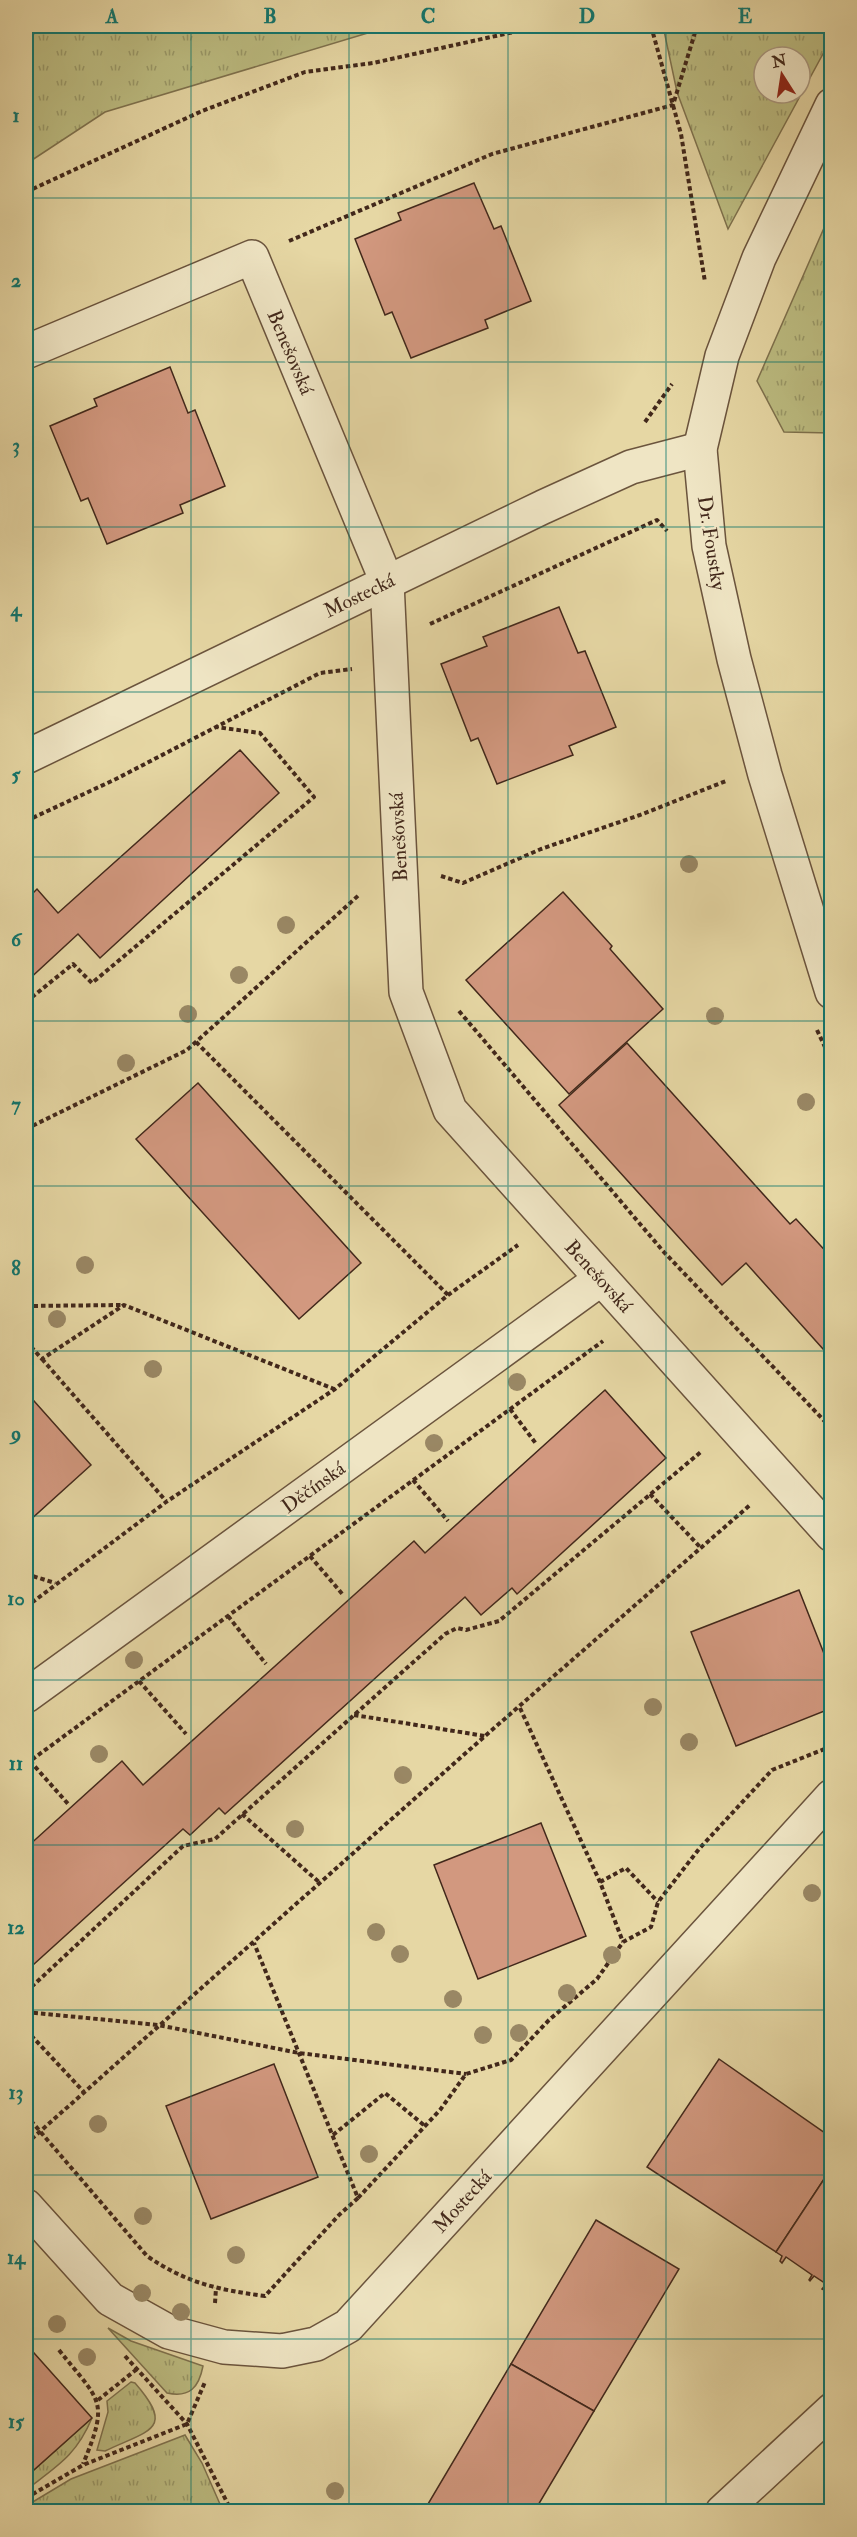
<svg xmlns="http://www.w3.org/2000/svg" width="857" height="2537" font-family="'IM FELL Double Pica',serif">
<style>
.grass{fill:url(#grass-tufts);stroke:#7f724e;stroke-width:1.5;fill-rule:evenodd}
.building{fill:#d2987f;stroke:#42281b;stroke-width:1.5}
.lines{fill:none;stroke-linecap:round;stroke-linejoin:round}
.minor-casing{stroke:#6b543d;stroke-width:36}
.path{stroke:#42281b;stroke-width:4;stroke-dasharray:4.5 3;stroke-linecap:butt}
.minor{stroke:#efe5c4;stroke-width:33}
.tree{fill:#998764}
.grid{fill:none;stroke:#0f766e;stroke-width:1.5;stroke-opacity:0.55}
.labels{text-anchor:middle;stroke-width:5;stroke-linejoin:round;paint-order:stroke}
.street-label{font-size:20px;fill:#42281b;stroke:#efe5c4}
.neatline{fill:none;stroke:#0f766e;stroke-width:2}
.grid-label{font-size:20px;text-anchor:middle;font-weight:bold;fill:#0f766e}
</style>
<defs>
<pattern id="grass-tufts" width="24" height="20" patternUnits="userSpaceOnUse" patternTransform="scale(1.5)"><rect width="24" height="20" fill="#bcbc81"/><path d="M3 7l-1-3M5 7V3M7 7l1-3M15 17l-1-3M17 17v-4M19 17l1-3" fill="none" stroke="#9a9969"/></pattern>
</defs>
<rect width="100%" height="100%" fill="#e6d7a4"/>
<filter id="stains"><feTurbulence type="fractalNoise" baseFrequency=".00333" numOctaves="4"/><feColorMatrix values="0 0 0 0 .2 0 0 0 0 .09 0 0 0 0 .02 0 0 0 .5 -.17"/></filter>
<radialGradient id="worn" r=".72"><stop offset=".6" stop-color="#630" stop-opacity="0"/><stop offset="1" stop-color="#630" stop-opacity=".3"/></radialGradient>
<g class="grass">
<polygon points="26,26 391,26 105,112 26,164"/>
<path d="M663 26H831V39L728 229 677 92ZM764 57H800V93H764Z"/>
<polygon points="831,212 831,433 784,432 757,381"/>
<path d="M108 2328 131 2341 203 2366C199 2387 190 2398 167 2393Z"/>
<path d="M131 2382 135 2383C176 2430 149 2430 105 2451L97 2450 108 2412 107 2401Z"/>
<path d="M92 2418C76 2456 57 2466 26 2490V2477Z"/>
<polygon points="185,2435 202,2463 223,2511 26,2511 26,2506 71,2479"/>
</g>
<g class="building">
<polygon points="474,183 494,229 501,226 531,301 485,320 488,328 411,358 392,312 385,315 355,239 401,220 398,213"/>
<polygon points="170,367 188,413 195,410 225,486 180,505 183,513 107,544 88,498 81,501 50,426 97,406 94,399"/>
<polygon points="559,607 578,653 585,651 616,727 569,746 573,755 497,784 478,738 471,741 441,664 487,646 483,637"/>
<polygon points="240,750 279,793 100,958 78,934 26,982 26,900 37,889 58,913"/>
<polygon points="563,892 612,946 610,949 663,1009 569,1094 466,980"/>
<polygon points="627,1043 790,1224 796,1219 832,1258 832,1359 746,1263 722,1285 559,1105"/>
<polygon points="198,1083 361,1263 299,1319 136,1139"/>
<polygon points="605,1390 666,1458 517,1594 512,1588 481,1615 465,1597 225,1814 219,1808 190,1835 183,1829 33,1965 27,1959 26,1961 26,1848 122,1761 143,1785 414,1541 425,1553"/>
<polygon points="26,1392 91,1465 29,1521 26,1516"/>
<polygon points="799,1590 832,1674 832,1708 736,1746 691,1632"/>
<polygon points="541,1823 586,1936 478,1979 434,1865"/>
<polygon points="719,2059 832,2138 832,2167 776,2252 647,2167"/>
<polygon points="274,2064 318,2177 211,2219 166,2106"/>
<polygon points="832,2167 832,2290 826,2287 824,2290 822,2289 826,2284 814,2276 810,2281 809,2280 812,2275 786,2257 782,2263 780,2261 782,2256 776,2252"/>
<polygon points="596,2220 679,2269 594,2411 511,2364"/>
<polygon points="26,2344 92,2418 26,2477"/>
<polygon points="511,2364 594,2411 534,2512 442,2512 428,2504"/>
</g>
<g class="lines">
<g class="minor-casing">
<g id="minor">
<polyline points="832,105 759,258 722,356 700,449 709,546 734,659 765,775 832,992"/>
<polyline points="26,352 252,257 387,582 406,992 450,1110 832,1535"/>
<polyline points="26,757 543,507 631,467 700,449"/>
<polyline points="26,1696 601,1279"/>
<polyline points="26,2206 110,2299 169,2332 224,2347 282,2351 316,2344 348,2326 832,1796"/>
<polyline points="722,2512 832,2410"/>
</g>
</g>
<g class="path">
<polyline points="651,26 681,134 705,282"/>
<polyline points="26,42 38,26"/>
<polyline points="26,192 202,111 305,72 373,63 541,26"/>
<polyline points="289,241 492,154 673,105 697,26"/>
<polyline points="645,422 672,384"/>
<polyline points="430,624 657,520 667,531"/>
<polyline points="26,821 116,779 320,673 352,669"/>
<polyline points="441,876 463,883 541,849 640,815 726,781"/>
<polyline points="26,1002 73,964 92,983 314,797 260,733 216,727"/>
<polyline points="459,1011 663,1251 832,1429"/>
<polyline points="817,1030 832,1062"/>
<polyline points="196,1042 448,1295"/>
<polyline points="26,1129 187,1050 360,894"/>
<polyline points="26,1306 123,1305"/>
<polyline points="26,1341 42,1359 124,1305 334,1389"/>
<polyline points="42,1359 166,1501"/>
<polyline points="510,1409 537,1445"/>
<polyline points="413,1480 448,1521"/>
<polyline points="650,1494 701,1548"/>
<polyline points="310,1556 344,1596"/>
<polyline points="26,1574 55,1583"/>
<polyline points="26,1607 166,1502 335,1389 448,1295 518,1245"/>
<polyline points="228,1616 266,1664"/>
<polyline points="139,1681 186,1734"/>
<polyline points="520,1708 600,1882 623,1942"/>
<polyline points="354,1715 485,1736"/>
<polyline points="30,1761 69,1805"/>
<polyline points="26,1764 603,1341"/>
<polyline points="242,1814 320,1883"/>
<polyline points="600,1882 626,1868 658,1902"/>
<polyline points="26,1992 183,1846 215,1839 445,1634 457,1628 466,1630 499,1621 702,1451"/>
<polyline points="26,2012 158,2025 299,2053 466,2074"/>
<polyline points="26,2030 84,2092"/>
<path d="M26 2115 147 2256C186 2283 219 2290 265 2296L339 2215 358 2198 254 1943"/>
<polyline points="333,2135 385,2093 425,2126"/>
<polyline points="26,2144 485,1736 750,1505"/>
<polyline points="358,2198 440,2110 466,2074 511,2060 549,2020 597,1979 623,1942 651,1927 658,1902 699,1849 772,1770 832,1746"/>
<polyline points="215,2303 216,2288"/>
<path d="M59 2350C100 2402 110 2399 83 2464"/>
<polyline points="125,2356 187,2424 232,2512"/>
<polyline points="98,2400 137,2369"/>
<polyline points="26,2498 83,2465 187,2424 205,2382"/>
</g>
<use href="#minor" class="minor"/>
</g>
<g class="tree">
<circle cx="689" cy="864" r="9"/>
<circle cx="286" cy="925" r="9"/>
<circle cx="239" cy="975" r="9"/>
<circle cx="188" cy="1014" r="9"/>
<circle cx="715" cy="1016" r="9"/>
<circle cx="126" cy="1063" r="9"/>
<circle cx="806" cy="1102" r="9"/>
<circle cx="85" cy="1265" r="9"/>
<circle cx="57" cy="1319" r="9"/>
<circle cx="153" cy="1369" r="9"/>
<circle cx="517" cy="1382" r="9"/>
<circle cx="434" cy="1443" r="9"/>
<circle cx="134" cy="1660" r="9"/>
<circle cx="653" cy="1707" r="9"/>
<circle cx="689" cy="1742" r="9"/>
<circle cx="99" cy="1754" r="9"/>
<circle cx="403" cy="1775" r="9"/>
<circle cx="295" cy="1829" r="9"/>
<circle cx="812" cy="1893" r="9"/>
<circle cx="376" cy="1932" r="9"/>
<circle cx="400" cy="1954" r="9"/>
<circle cx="612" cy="1955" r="9"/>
<circle cx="567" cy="1993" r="9"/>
<circle cx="453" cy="1999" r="9"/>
<circle cx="519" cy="2033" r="9"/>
<circle cx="483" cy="2035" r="9"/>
<circle cx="98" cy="2124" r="9"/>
<circle cx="369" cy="2154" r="9"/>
<circle cx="143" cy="2216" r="9"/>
<circle cx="236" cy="2255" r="9"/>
<circle cx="142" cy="2293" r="9"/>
<circle cx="181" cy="2312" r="9"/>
<circle cx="57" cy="2324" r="9"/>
<circle cx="87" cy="2357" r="9"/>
<circle cx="335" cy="2491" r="9"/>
</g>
<path class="grid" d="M191 26V2512M349 26V2512M508 26V2512M666 26V2512M26 198H832M26 362H832M26 527H832M26 692H832M26 857H832M26 1021H832M26 1186H832M26 1351H832M26 1516H832M26 1680H832M26 1845H832M26 2010H832M26 2175H832M26 2339H832"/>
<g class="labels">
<g class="street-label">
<text transform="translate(291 352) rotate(67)" y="7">Benešovská</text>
<text transform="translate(712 543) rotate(81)" y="7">Dr. Foustky</text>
<text transform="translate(359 595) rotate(-26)" y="7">Mostecká</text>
<text transform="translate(398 837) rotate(-93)" y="7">Benešovská</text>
<text transform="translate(599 1276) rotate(48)" y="7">Benešovská</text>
<text transform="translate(313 1487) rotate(-36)" y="7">Děčínská</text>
<text transform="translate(462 2201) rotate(-48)" y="7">Mostecká</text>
</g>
</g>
<rect width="857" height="2537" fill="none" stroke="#e6d7a4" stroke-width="66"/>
<g transform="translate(782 75) rotate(348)"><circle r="28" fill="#efe5c4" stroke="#aa9980" stroke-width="1.5"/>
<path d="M0-4.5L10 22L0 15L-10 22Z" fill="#8f2418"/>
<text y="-9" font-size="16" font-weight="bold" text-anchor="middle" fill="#42281b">N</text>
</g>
<rect x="33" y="33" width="791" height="2471" class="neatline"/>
<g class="grid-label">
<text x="112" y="23">A</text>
<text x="270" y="23">B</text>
<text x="428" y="23">C</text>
<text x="587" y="23">D</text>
<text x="745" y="23">E</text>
<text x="16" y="122">1</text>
<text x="16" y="287">2</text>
<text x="16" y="452">3</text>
<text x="16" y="616">4</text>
<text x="16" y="781">5</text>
<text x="16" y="946">6</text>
<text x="16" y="1111">7</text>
<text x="16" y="1275">8</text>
<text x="16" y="1440">9</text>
<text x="16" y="1605">10</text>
<text x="16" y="1770">11</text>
<text x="16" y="1934">12</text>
<text x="16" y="2099">13</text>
<text x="16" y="2264">14</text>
<text x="16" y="2428">15</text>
</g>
<rect width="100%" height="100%" filter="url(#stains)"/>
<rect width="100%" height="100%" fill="url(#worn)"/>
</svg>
